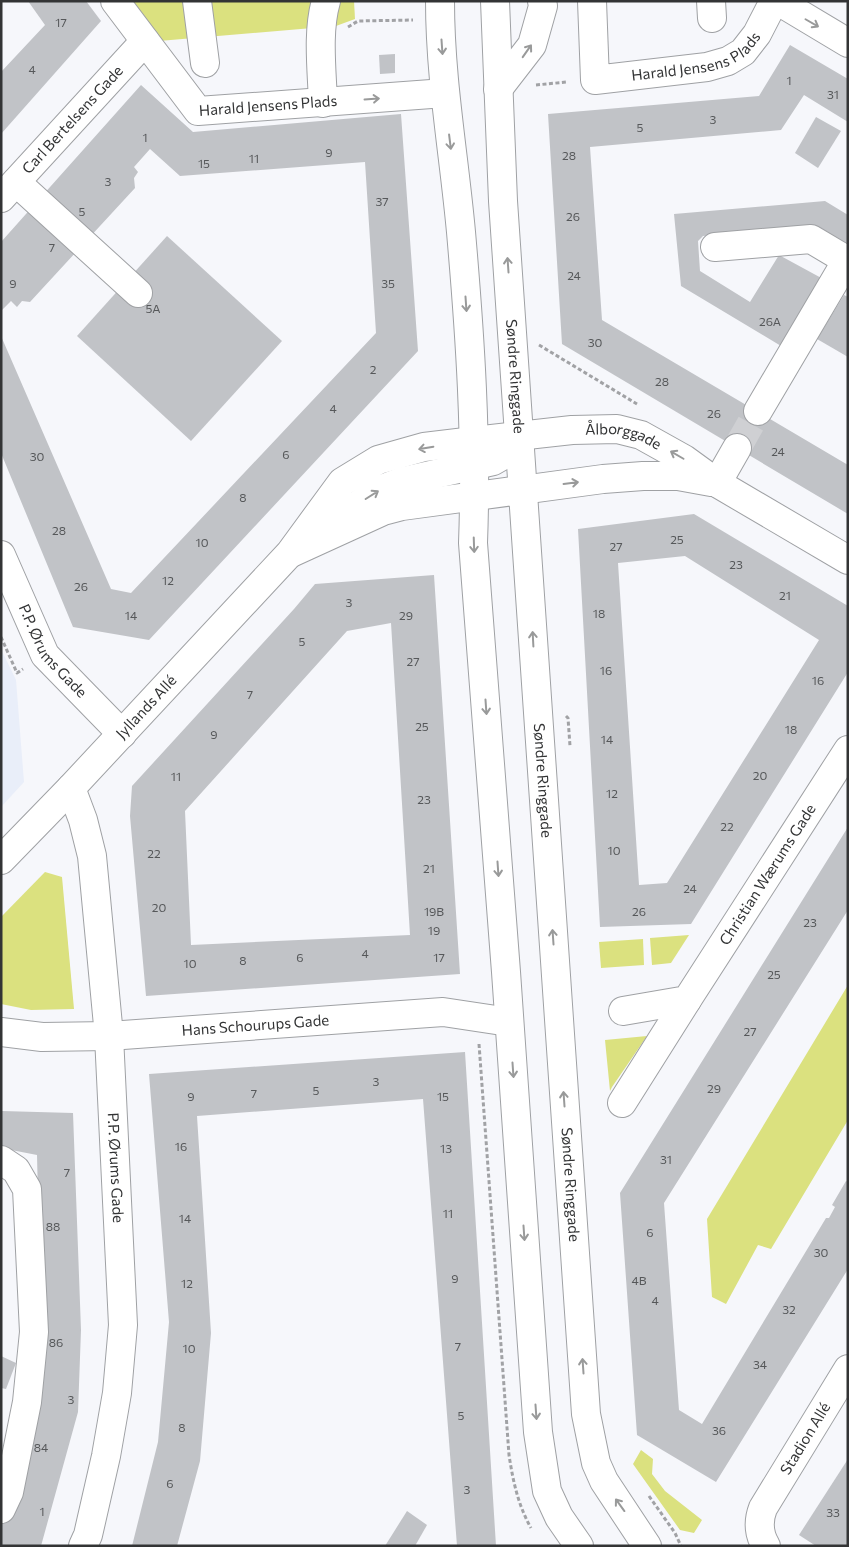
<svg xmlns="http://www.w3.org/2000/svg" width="849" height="1547" font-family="Commissioner,sans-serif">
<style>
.built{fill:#e9eef9}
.green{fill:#dbe17f}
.building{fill:#c1c3c7;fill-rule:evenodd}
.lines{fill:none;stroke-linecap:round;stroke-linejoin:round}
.minor-tunnel{stroke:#cfd0d3;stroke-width:28;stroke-dasharray:28 14;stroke-linecap:butt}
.minor-casing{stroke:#9fa1a4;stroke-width:30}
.major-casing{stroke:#9fa1a4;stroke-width:30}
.path{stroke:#a1a2a5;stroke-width:3;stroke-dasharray:4 2.5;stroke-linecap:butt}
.minor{stroke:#fff;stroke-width:28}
.major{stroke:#fff;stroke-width:28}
.oneway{stroke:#999a9a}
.labels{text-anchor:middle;stroke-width:4;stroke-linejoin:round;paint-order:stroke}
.number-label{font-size:12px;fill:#56585a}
.street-label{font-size:15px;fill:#333435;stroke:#fff}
</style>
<rect width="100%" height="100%" fill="#f6f7fb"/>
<polygon class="built" points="1,649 16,680 24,782 1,807"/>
<g class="green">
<polygon points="130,1 354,1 355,19 336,26 159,41"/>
<polygon points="45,872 62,877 74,1009 31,1010 1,1004 1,917"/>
<polygon points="689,935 671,963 652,965 650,938"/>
<polygon points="643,939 644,965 601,968 599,942"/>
<polygon points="848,985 848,1120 771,1249 758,1245 726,1304 712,1297 707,1219"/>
<polygon points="647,1036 612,1087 610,1091 605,1040"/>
<polygon points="641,1450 653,1459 652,1474 665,1491 702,1520 694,1533 680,1530 633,1464"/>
</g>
<g class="building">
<polygon points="28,1 86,1 101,21 1,134 1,72 45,25"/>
<polygon points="790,45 848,79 848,122 804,95 781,130 590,147 602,320 848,465 848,514 562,344 548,114 759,96"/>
<polygon points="395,54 395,73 380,74 379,55"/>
<polygon points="141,85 193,132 401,114 418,351 149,640 73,627 1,453 1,336 111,589 131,593 376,333 365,162 180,176 150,149 134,167 138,172 134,178 135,188 30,302 22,301 17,307 11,301 1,311 1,242"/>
<polygon points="816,117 841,131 818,168 795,153"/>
<polygon points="825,201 848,215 848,245 818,226 703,236 698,241 700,271 750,302 779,255 825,280 786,349 681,286 674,214"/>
<polygon points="167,236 282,341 191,441 77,336"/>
<polygon points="844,295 848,297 848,357 817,339"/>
<path d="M694 514 848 606V672L691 924 600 927 578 529ZM685 556 819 640 667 883 639 885 618 563Z"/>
<path d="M434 575 460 974 146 996 130 816 132 786 294 609 315 584ZM391 623 410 935 191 945 185 811 347 631Z"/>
<polygon points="848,827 848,910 664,1203 679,1410 702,1424 826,1218 829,1218 835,1207 832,1205 846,1181 848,1182 848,1269 716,1482 637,1435 620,1193"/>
<polygon points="465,1052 496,1546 457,1546 423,1099 197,1116 211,1333 200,1461 177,1546 132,1546 158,1442 169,1322 149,1074"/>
<polygon points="2,1111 73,1113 81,1330 78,1412 41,1546 1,1546 1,1520 41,1324 37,1155 1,1148"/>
<polygon points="1,1356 16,1363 6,1389 1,1388"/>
<polygon points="848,1459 848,1546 816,1546 799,1535"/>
<polygon points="407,1511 427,1525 415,1546 385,1546"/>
</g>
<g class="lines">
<polyline class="minor-tunnel" points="737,448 758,411"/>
<g class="minor-casing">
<g id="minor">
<path id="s1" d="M115 1 198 111 445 93"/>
<polyline points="197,1 205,63"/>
<path id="s2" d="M592 1 595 80 707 67 728 61 743 52 757 34 774 1"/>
<polyline points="711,1 712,18"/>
<polyline points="778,1 848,43"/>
<path d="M323 103C322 71 317 32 326 1"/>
<polyline points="16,182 138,293"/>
<path id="s3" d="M1 198 145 41"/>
<polyline points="715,247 811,239 848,261"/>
<polyline points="758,411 847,260"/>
<polyline points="717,483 737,448"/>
<polyline points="342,516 379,490 400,482 493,461 507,453 519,436"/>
<polyline points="291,553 383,511 402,506 603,479 643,476 678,476 711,482"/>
<path id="s4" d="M1 555 45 655 122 734"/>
<path id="s5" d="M71 788 83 820 92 856 109 1036 123 1325 117 1393 106 1456 88 1535 83 1546"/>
<path id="s6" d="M1 860 71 788 290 553 342 482 378 460 424 447 474 441 572 430 617 429 641 435 684 459 717 483 848 560"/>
<path id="s7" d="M623 1011 687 1000 848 750"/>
<path id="s8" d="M1 1032 42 1037 109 1036 443 1012 509 1022"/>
<polyline points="622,1103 687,1000"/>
<polyline points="1,1160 16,1170 27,1189 34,1332 27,1402 9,1492 1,1509"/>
<path id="s9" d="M766 1546C758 1533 758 1521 763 1508L848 1369"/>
</g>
</g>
<g class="major-casing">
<g id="major">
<path d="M440 1C440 79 454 155 461 232 470 335 477 439 473 543L506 972 538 1432 547 1491 559 1517 579 1546"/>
<path id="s10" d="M495 1 503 201 586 1414 596 1463 604 1481 647 1546"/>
<polyline points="498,89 532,45 543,6 542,1"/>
</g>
</g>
<g class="path">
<polyline points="348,27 358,21 413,20"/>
<polyline points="536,85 567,82"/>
<polyline points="539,345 637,404"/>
<polyline points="1,637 17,673 23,669"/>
<polyline points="566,716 568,718 570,746"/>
<path d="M479 1044 509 1455C513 1481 518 1505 531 1528"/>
<polyline points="649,1496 675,1533 681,1546"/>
</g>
<use href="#minor" class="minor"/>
<use href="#major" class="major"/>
</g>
<defs><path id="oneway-shaft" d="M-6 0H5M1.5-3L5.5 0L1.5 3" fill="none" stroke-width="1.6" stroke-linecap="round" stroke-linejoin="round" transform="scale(1.25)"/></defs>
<g class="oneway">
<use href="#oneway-shaft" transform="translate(812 23) rotate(30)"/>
<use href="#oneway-shaft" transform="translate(442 47) rotate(86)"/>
<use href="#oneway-shaft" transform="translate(527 51) rotate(-55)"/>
<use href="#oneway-shaft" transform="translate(372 99) rotate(-4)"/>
<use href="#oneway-shaft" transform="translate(450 142) rotate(83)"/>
<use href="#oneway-shaft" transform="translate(508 265) rotate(-94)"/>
<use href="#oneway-shaft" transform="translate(466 304) rotate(86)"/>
<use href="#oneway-shaft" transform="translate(426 448) rotate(170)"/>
<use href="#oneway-shaft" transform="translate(677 455) rotate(-150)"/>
<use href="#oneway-shaft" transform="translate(571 483) rotate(-7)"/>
<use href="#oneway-shaft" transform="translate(372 495) rotate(-32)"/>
<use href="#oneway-shaft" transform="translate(474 545) rotate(88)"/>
<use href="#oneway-shaft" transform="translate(533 639) rotate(-93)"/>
<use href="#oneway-shaft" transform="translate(486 707) rotate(86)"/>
<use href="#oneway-shaft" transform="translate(498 869) rotate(86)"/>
<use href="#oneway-shaft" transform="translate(553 937) rotate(-94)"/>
<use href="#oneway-shaft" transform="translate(513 1070) rotate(86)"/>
<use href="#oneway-shaft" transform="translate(564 1099) rotate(-94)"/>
<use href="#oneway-shaft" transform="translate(524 1233) rotate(86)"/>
<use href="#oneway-shaft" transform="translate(583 1366) rotate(-94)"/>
<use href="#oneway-shaft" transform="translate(536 1412) rotate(86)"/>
<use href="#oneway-shaft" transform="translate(620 1505) rotate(-126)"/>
</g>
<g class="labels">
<g class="number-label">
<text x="61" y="27">17</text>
<text x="32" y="74">4</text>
<text x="789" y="85">1</text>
<text x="833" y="99">31</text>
<text x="713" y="124">3</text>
<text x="640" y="132">5</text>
<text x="145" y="142">1</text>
<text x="329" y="157">9</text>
<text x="569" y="160">28</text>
<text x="254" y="163">11</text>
<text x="204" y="168">15</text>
<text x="108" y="186">3</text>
<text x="382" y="206">37</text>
<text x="82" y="216">5</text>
<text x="573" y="221">26</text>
<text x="52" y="252">7</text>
<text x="574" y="280">24</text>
<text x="13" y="288">9</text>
<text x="388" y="288">35</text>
<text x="153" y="313">5A</text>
<text x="770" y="326">26A</text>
<text x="595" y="347">30</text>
<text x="373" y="374">2</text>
<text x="662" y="386">28</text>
<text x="333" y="413">4</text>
<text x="714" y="418">26</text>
<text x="778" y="456">24</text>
<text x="286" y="459">6</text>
<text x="37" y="461">30</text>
<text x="243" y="502">8</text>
<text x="59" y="535">28</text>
<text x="677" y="544">25</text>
<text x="202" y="547">10</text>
<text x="616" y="551">27</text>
<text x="736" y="569">23</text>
<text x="168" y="585">12</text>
<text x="81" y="591">26</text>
<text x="785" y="600">21</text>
<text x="349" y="607">3</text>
<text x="599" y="618">18</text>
<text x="131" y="620">14</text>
<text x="406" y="620">29</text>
<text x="302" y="646">5</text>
<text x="413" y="666">27</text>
<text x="606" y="675">16</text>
<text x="818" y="685">16</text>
<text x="250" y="699">7</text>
<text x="422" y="731">25</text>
<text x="791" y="734">18</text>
<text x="214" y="739">9</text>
<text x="607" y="744">14</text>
<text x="760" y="780">20</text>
<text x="176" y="781">11</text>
<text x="612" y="798">12</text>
<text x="424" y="804">23</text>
<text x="727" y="831">22</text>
<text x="614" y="855">10</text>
<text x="154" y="858">22</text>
<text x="429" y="873">21</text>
<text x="690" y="893">24</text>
<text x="159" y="912">20</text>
<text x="434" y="916">19B</text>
<text x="639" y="916">26</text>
<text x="810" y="927">23</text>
<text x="434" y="935">19</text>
<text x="365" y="958">4</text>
<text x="300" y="962">6</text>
<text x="439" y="962">17</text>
<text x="243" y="965">8</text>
<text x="190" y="968">10</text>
<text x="774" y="979">25</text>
<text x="750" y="1036">27</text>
<text x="376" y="1086">3</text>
<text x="714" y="1093">29</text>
<text x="316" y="1095">5</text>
<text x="254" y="1098">7</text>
<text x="191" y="1101">9</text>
<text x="443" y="1101">15</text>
<text x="181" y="1151">16</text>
<text x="446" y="1153">13</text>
<text x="666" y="1164">31</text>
<text x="67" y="1177">7</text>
<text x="448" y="1218">11</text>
<text x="185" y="1223">14</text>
<text x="53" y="1231">88</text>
<text x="650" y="1237">6</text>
<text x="821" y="1257">30</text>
<text x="455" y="1283">9</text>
<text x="639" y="1285">4B</text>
<text x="187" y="1288">12</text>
<text x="655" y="1305">4</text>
<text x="789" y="1314">32</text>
<text x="56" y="1347">86</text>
<text x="458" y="1351">7</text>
<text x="189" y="1353">10</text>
<text x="760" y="1369">34</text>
<text x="71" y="1404">3</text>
<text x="461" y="1420">5</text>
<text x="182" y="1432">8</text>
<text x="719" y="1435">36</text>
<text x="41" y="1452">84</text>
<text x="170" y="1488">6</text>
<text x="467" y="1494">3</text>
<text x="42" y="1516">1</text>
<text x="833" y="1517">33</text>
</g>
<g class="street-label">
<text dy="5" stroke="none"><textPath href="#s2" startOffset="185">Harald Jensens Plads</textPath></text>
<text dy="5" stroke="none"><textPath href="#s1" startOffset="208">Harald Jensens Plads</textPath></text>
<text dy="5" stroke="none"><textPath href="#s3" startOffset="106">Carl Bertelsens Gade</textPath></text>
<text dy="5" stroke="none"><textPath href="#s10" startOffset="376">Søndre Ringgade</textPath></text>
<text dy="5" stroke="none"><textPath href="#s6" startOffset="801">Ålborggade</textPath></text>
<text dy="5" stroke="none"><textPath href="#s4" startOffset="110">P.P. Ørums Gade</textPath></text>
<text dy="5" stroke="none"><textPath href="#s6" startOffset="211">Jyllands Allé</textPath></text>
<text dy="5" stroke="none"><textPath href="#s10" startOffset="781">Søndre Ringgade</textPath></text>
<text dy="5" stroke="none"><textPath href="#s7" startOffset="214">Christian Wærums Gade</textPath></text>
<text dy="5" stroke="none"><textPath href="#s8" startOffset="255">Hans Schourups Gade</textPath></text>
<text dy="5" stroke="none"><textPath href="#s5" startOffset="384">P.P. Ørums Gade</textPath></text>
<text dy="5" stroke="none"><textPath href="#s10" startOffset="1186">Søndre Ringgade</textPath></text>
<text dy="5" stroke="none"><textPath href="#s9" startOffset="121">Stadion Allé</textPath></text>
</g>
</g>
<rect width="849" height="1547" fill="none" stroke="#333435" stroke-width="5"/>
</svg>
